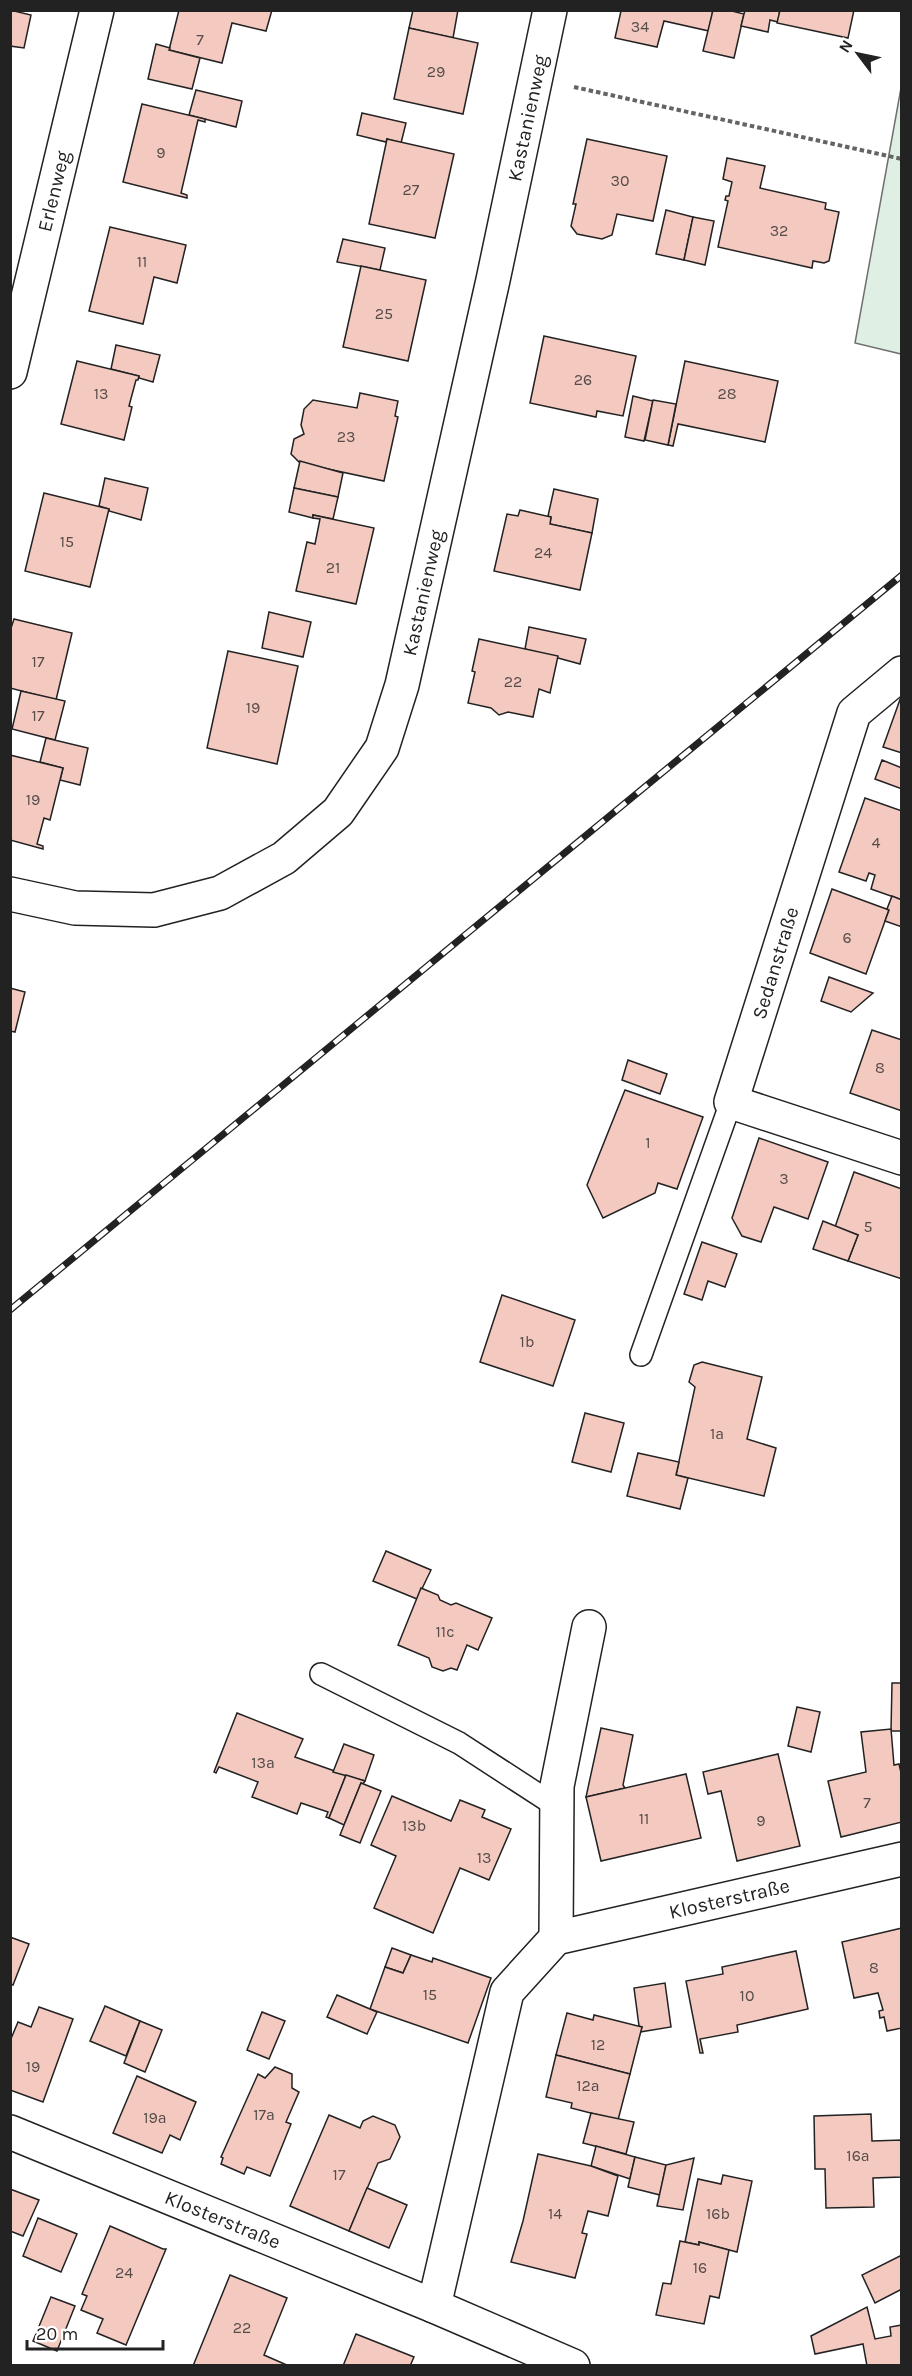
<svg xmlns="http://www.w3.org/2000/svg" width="912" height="2376" font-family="Karla,sans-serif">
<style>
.green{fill:#e0efe3;stroke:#6f6f6f;stroke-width:1.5}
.building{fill:#f3c9c0;stroke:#222;stroke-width:1.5}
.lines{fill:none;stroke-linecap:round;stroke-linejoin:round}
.service-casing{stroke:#222;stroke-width:24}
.minor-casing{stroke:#222;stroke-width:36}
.path{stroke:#646464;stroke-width:4;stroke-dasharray:4.5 3;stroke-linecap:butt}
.service{stroke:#fff;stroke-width:21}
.minor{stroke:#fff;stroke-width:33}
.rail-casing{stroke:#222;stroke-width:7}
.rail{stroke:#fff;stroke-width:4.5;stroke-dasharray:14;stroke-linecap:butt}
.labels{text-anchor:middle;stroke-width:4.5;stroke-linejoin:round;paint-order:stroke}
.number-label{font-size:16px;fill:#564c4a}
.street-label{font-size:20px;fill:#222;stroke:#fff}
</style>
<rect width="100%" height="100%" fill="#fff"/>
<polygon class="green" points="901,88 901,354 855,343"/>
<g class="building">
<polygon points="10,10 31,15 24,48 10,46"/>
<polygon points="179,10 272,10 266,31 232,23 222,63 169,50"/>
<polygon points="413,10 458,10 453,38 409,28"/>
<polygon points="618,10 713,10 709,31 664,21 657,47 615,38 621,11"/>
<polygon points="713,10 728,10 744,14 734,58 703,51"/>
<polygon points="745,10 780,10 778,22 770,20 768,32 741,26"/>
<polygon points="780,10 854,10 848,38 777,23"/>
<polygon points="409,28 478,43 463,114 394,99"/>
<polygon points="156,44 170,48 169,50 200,58 192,89 148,79"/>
<polygon points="196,90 242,101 236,127 189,115"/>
<polygon points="142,104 205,119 205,122 198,120 181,193 187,195 187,198 123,182"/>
<polygon points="362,113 406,123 401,143 387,139 386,142 357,135"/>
<polygon points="387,139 454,154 435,238 369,224"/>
<polygon points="587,139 667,156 653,221 617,214 612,235 602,239 577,234 571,226 576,204 573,204"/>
<polygon points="727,158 765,166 760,188 826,203 825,209 839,212 829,261 824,263 813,261 812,268 718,247 728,201 725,200 726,196 729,196 732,182 723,179"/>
<polygon points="666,210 693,217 684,260 656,254"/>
<polygon points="693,217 714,221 705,265 684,260"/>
<polygon points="110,227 186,245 177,283 154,277 143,324 89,311"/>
<polygon points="343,239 385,248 380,270 337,262"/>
<polygon points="361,266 426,280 408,361 343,347"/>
<polygon points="544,336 636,356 623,416 597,411 596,417 530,403"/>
<polygon points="116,345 160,355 153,382 139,378 139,376 111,369"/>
<polygon points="77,361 139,376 138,380 136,380 129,406 132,407 124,440 61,424"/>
<polygon points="685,361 778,381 765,442 678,424 673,446 668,445"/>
<polygon points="360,393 398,401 395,416 398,417 384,481 300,463 291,454 294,439 304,434 301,425 304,409 313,400 357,408"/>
<polygon points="633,396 653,401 644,441 625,437"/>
<polygon points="653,400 676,404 668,445 645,440"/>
<polygon points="300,461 343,473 338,497 294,488"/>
<polygon points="105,478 148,488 141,520 109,511 109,509 99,506"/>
<polygon points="294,488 338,497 333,519 313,515 313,518 289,512"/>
<polygon points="554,489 598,499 592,533 550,524 551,517 548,516"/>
<polygon points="44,493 109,509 90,587 25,571"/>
<polygon points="520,510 551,517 550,524 592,533 580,590 494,571 507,514 518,516"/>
<polygon points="313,515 374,528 356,604 296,591 307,542 315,544 320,519 313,518"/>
<polygon points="269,612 311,622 303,657 262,648"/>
<polygon points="14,619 72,633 56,700 10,688 10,631"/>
<polygon points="529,627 586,639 580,664 525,649"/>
<polygon points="479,639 558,656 550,693 539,689 533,717 508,712 499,715 491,708 468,703 475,672 472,671"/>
<polygon points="228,651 298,666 277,764 207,748"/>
<polygon points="21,691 65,701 55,740 12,729"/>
<polygon points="902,694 902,753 883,747"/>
<polygon points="46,738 88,748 80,785 60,780 63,768 40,762"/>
<polygon points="10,755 63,768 50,820 44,818 37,844 43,846 43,849 10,840"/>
<polygon points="882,760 902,768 902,789 875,779"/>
<polygon points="865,798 902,811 902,900 871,889 875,875 869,873 866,881 839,872"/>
<polygon points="832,889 889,910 866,974 810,953"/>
<polygon points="892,896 902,900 902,927 885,921 889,910 887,909"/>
<polygon points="829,977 873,993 851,1012 821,1001"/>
<polygon points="10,988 25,992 15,1032 10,1031"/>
<polygon points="872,1030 902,1040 902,1111 850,1093"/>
<polygon points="628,1060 667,1074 660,1094 622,1080"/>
<polygon points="625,1090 703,1117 677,1189 658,1183 655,1193 603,1218 587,1185"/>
<polygon points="759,1138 828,1162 808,1219 774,1207 761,1242 742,1236 732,1218"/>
<polygon points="854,1172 902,1189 902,1279 848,1261 858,1235 835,1227"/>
<polygon points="823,1221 858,1235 848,1261 813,1249"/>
<polygon points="702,1242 737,1254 725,1287 708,1281 702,1300 684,1294"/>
<polygon points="502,1295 575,1320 553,1386 480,1362"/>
<polygon points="702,1362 762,1377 747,1439 776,1448 764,1496 676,1475 695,1387 689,1382 694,1365"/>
<polygon points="585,1413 624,1423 611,1472 572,1462"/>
<polygon points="638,1453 679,1462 676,1475 688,1478 680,1509 627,1496"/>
<polygon points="386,1551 431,1570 417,1599 373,1581"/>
<polygon points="421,1588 438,1595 440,1600 451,1605 456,1603 492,1618 478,1650 467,1645 457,1670 451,1668 443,1671 432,1667 429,1658 398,1645"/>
<polygon points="892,1683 902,1683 902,1731 891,1731"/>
<polygon points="797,1707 820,1712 811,1752 788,1746"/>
<polygon points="237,1713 303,1739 295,1757 346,1775 329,1818 326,1817 328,1812 301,1803 297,1814 255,1798 252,1797 258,1782 219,1767 216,1773 214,1772"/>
<polygon points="601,1728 633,1735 623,1785 625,1788 586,1797"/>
<polygon points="891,1729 894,1765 899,1764 902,1777 902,1822 841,1837 828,1781 866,1772 861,1732"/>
<polygon points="344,1744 374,1755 365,1781 333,1772"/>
<polygon points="778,1754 800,1846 737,1861 721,1791 708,1794 703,1772"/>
<polygon points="686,1774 701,1838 601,1861 586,1797"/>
<polygon points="346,1775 365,1781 363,1784 361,1783 344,1825 329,1818"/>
<polygon points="361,1783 381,1791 360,1843 340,1835"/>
<polygon points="392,1796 451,1821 460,1800 485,1810 482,1817 511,1829 489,1880 460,1868 433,1933 374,1908 396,1856 371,1845"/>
<polygon points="902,1928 902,2028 887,2031 884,2017 880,2018 879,2011 883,2010 878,1993 854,1998 842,1942"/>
<polygon points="10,1937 29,1944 13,1985 10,1984"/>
<polygon points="392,1948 411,1955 403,1973 385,1967"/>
<polygon points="796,1951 808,2009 737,2025 738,2032 700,2039 703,2053 700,2053 686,1981 723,1974 722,1967"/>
<polygon points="411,1955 432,1962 433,1958 491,1978 468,2043 370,2009 385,1967 403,1973"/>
<polygon points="665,1983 671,2027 640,2032 642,2027 639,2026 634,1988"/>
<polygon points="337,1995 377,2012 367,2034 327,2017"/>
<polygon points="105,2006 140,2021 126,2056 90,2041"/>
<polygon points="39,2007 73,2019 43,2102 10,2090 10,2041 18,2022 31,2027"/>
<polygon points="262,2012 285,2021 269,2059 247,2050"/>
<polygon points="567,2013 593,2020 594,2015 642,2027 630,2074 556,2055"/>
<polygon points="140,2021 162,2030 145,2072 124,2063"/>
<polygon points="556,2055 630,2074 618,2120 571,2108 572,2103 546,2097"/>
<polygon points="275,2067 292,2074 292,2088 299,2092 286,2122 291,2124 270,2176 247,2167 244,2174 221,2164 223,2158 221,2157 258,2074 265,2078"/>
<polygon points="137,2076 196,2102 180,2140 170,2135 162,2153 113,2133"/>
<polygon points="591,2113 634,2122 626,2154 583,2143"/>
<polygon points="871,2114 872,2141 902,2140 902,2177 873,2178 874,2207 826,2208 825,2169 815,2169 814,2116"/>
<polygon points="329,2115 360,2128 363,2121 373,2116 395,2125 400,2137 390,2159 378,2163 349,2231 290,2206"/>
<polygon points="596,2146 635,2157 630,2179 591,2166"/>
<polygon points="538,2154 591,2166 618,2176 608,2216 588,2211 582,2233 587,2234 575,2278 511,2262 523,2221"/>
<polygon points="635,2157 666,2165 660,2195 628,2187"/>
<polygon points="694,2158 683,2210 657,2206 666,2165"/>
<polygon points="723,2175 752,2181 737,2252 699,2242 699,2245 685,2242 698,2179 721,2184"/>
<polygon points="367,2188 407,2205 389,2248 349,2231"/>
<polygon points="10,2189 39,2200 23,2236 10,2231"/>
<polygon points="38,2218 77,2234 61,2272 23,2256"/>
<polygon points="110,2226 163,2249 166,2249 126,2345 97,2333 103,2319 81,2310 87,2296 82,2294"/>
<polygon points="680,2241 699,2245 699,2242 729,2250 719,2298 710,2296 704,2324 656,2315 663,2283 671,2284"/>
<polygon points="902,2255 902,2289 875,2303 862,2275"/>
<polygon points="230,2275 287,2298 264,2355 289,2366 193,2366"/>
<polygon points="51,2297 75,2306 57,2351 33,2341"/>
<polygon points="867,2307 875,2339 891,2336 890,2327 902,2325 902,2366 867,2366 863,2344 815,2354 811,2336"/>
<polygon points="356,2334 414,2357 410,2366 343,2366"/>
</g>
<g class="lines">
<g class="service-casing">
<g id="service">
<polyline points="641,1355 731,1102"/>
<polyline points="321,1674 459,1743 559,1808"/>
</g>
</g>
<g class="minor-casing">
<g id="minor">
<path id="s1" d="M10 372 97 10"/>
<polyline points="902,673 854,713 731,1102 902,1158"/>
<path id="s2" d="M10 894 75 908 154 910 220 893 284 858 338 812 382 748 402 685 493 280 550 10"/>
<polyline points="556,1938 557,1786 589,1627"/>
<path id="s3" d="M10 2132 434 2306 573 2366"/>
<path id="s4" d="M434 2306 507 1992 556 1938 902 1859"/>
</g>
</g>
<polyline class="path" points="574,87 902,159"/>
<use href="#service" class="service"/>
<use href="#minor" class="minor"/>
<g class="rail-casing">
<polyline id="rail" points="10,1310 902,575"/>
</g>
<use href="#rail" class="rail"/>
</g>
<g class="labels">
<g class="number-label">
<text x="640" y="32">34</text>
<text x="200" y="45">7</text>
<text x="436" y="77">29</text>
<text x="161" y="158">9</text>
<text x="620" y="186">30</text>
<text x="411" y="195">27</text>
<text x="779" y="236">32</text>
<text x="142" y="267">11</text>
<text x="384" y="319">25</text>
<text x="583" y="385">26</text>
<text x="101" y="399">13</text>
<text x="727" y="399">28</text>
<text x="346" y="442">23</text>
<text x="67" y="547">15</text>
<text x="543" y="558">24</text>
<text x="333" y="573">21</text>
<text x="38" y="667">17</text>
<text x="513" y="687">22</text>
<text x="253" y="713">19</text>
<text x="38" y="721">17</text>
<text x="33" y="805">19</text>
<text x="876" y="848">4</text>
<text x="847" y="943">6</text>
<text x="880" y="1073">8</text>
<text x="648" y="1148">1</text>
<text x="784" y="1184">3</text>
<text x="868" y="1232">5</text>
<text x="527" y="1347">1b</text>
<text x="717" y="1439">1a</text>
<text x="445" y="1637">11c</text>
<text x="263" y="1768">13a</text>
<text x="867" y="1808">7</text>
<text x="644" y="1824">11</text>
<text x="761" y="1826">9</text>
<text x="414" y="1831">13b</text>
<text x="484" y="1863">13</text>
<text x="874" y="1973">8</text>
<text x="430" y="2000">15</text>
<text x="747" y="2001">10</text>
<text x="598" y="2050">12</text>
<text x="33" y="2072">19</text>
<text x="588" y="2091">12a</text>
<text x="264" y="2120">17a</text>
<text x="155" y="2123">19a</text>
<text x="858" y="2161">16a</text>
<text x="339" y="2180">17</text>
<text x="555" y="2219">14</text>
<text x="718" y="2219">16b</text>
<text x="700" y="2273">16</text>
<text x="124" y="2278">24</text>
<text x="242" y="2333">22</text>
</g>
<g class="street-label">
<text dy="7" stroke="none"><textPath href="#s2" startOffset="1082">Kastanienweg</textPath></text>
<text dy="7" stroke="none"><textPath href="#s1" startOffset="186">Erlenweg</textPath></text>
<text dy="7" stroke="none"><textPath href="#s2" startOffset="596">Kastanienweg</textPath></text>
<text transform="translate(775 963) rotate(-73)" y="7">Sedanstraße</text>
<text dy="7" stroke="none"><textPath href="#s4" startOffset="573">Klosterstraße</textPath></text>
<text dy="7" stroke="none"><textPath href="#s3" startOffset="230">Klosterstraße</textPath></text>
</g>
</g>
<rect width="912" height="2376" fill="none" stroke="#222222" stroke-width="24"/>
<g transform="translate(858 54) rotate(302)" stroke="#ffffff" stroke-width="4.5" paint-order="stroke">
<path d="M0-4.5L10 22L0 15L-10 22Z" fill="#222222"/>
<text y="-9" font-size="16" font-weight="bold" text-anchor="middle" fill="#222222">N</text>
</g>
<path d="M27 2340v9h136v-9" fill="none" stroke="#222222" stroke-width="3"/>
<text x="36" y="2340" font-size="18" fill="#222222" stroke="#ffffff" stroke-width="4.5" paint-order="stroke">20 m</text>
</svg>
